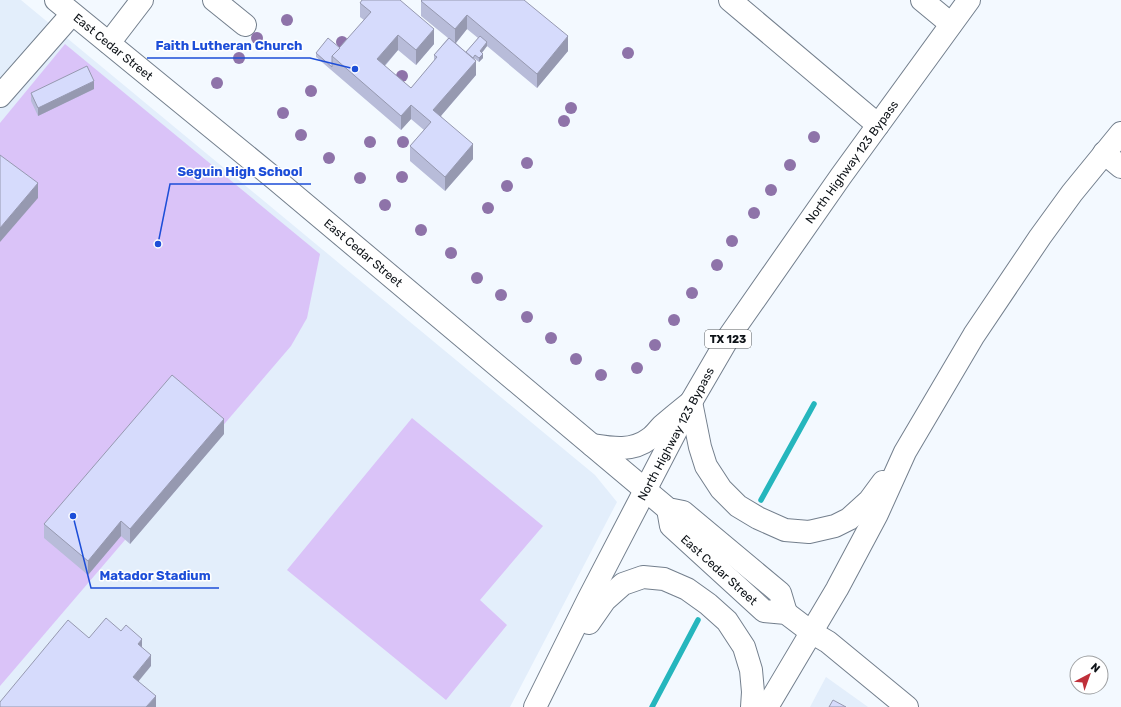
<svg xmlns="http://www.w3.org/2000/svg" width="1121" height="707" font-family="Rubik,sans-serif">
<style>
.built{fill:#e3eefb}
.green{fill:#dac3f8}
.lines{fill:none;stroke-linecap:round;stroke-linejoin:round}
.stream{stroke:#25b6bd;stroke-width:5.5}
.minor-casing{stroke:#737f8d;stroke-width:24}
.major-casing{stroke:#737f8d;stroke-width:24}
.minor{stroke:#fff;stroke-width:22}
.major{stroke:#fff;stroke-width:22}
.tree{fill:#8e73a9}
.wall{fill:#b8bcd9;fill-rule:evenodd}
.shaded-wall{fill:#9699b0}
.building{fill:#d6dbfc;stroke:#9699b0}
.labels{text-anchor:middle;stroke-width:3;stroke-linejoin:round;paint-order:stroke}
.shield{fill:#fff;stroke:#565a5d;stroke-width:1}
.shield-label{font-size:11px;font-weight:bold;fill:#0e1318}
.street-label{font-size:12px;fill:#0e1318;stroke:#fff}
.leader{fill:none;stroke:#1d4ed8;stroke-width:1.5}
.callout-dot{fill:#1d4ed8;stroke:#fff;stroke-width:1.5}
.callout-label{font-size:13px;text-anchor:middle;font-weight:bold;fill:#1d4ed8;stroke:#fff;stroke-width:3;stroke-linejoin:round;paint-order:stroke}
</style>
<rect width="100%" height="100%" fill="#f3f9ff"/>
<g class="built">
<polygon points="0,0 21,0 595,475 617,502 510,707 0,707"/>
<polygon points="826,677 868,707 810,707"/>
</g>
<g class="green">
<polygon points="65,44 320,254 307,318 291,346 0,686 0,123"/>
<polygon points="412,418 543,526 480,600 507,625 446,700 287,570"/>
</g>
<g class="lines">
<g class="stream">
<polyline points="761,500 814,404"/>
<polyline points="652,707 698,620"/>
</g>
<g class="minor-casing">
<g id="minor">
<polyline points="56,0 275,179 668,509 683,512 780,593 786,613"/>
<polyline points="214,0 245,25"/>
<polyline points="730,0 878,125"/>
<polyline points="922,0 951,24"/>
<polyline points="109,43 142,0"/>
<polyline points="0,96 72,14"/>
<polyline points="1104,153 1121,167"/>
<path d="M592 445C611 448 632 452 649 439 654 436 658 430 662 426 671 418 681 410 691 402"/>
<polyline points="668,509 671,526 764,611 786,613 811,632 828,642 907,707"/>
</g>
</g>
<g class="major-casing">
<g id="major">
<polyline points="691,402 700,447 706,466 721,489 738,506 758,518 785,530 809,532 835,526 849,519 869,501 883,482"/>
<polyline points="589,623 605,600 623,584 643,577 664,579 687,589 708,604 727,621 744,647 751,670 753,692 752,707"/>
<polyline points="535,707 588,600 691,402 730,335 841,176 969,0"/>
<polyline points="767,707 837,589 877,514 905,452 974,335 1040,237 1072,193 1121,133"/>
</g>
</g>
<use href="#minor" class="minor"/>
<use href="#major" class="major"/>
</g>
<g class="tree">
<circle cx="287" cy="20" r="6"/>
<circle cx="257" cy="38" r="6"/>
<circle cx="342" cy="42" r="6"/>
<circle cx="628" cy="53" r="6"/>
<circle cx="239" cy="58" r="6"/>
<circle cx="402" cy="76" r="6"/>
<circle cx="217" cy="83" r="6"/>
<circle cx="311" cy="91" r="6"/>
<circle cx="571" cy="108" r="6"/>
<circle cx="283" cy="113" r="6"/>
<circle cx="564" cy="121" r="6"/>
<circle cx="301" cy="135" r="6"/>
<circle cx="814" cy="137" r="6"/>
<circle cx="370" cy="142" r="6"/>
<circle cx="403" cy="142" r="6"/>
<circle cx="329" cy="158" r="6"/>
<circle cx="527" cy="163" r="6"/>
<circle cx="790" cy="165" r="6"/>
<circle cx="402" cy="177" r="6"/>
<circle cx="360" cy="178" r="6"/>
<circle cx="507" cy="186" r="6"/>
<circle cx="771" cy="190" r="6"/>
<circle cx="385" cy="205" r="6"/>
<circle cx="488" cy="208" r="6"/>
<circle cx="754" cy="213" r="6"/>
<circle cx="421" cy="230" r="6"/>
<circle cx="732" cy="241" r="6"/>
<circle cx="451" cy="253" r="6"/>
<circle cx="717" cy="265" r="6"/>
<circle cx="477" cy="278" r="6"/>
<circle cx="692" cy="293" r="6"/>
<circle cx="501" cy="295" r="6"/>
<circle cx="527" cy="317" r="6"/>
<circle cx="674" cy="320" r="6"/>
<circle cx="551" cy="338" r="6"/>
<circle cx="655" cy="345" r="6"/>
<circle cx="576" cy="359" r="6"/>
<circle cx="637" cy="368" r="6"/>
<circle cx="601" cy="375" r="6"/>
</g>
<g class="wall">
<path d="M524 0 568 51 537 88 487 46 482 53 483 58 479 62 475 59V60L476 75 441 116 473 159 445 191 410 161V146L424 130 411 119 401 130 316 57V53L340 48 364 20 360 17V3L434 44 416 65 398 50 385 66 411 88 434 61V55L448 38 421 16V1ZM467 29 478 38 466 52 456 43Z"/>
<polygon points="94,89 38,116 31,101 31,93"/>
<polygon points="224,434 130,544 121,536 88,575 44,538 44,524"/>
</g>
<g class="shaded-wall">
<polygon points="467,15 467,29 455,44 455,29"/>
<polygon points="434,29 434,44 416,65 416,50"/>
<polygon points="398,35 398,50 377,74 377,59"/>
<polygon points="568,36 568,51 537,88 537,74"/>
<polygon points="487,42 487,46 480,55 480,51"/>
<polygon points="483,54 483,58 479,62 479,58"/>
<polygon points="476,61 476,75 433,125 433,110"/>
<polygon points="94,81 94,89 38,116 38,108"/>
<polygon points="411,105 411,119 401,130 401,116"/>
<polygon points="473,144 473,159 445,191 445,177"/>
<polygon points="38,183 38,198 0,242 0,228"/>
<polygon points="224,419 224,434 130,544 130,529"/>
<polygon points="121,521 121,536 88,575 88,561"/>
<polygon points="142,639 142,650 138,644"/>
<polygon points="151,655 151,666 133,688 133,677"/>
<polygon points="156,696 156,707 146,707"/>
</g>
<g class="building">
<polygon points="362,0 400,0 434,29 416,50 398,35 377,59 411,88 437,57 434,55 449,38 476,61 433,110 473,144 445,177 410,146 431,122 411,105 401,116 332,56 371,12 360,3"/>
<polygon points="422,0 524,0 568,36 537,74 467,15 455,29 421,1"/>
<polygon points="480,36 487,42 480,51 483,54 479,58 475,55 473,58 466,52"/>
<polygon points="328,38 340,48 332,56 332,67 316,53"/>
<polygon points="87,66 94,81 38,108 31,93"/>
<polygon points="0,155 38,183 0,228"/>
<polygon points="172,375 224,419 130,529 121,521 88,561 44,524"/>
<polygon points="106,618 121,631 126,625 142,639 138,644 151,655 133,677 156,696 146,707 0,707 0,702 68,620 89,638"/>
<polygon points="833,700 846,707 829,707"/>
</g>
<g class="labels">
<rect class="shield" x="705" y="330" width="46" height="18" rx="3"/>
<g class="shield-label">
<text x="728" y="343">TX 123</text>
</g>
<g class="street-label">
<text transform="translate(113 47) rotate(39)" y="4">East Cedar Street</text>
<text transform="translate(852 162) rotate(-54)" y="4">North Highway 123 Bypass</text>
<text transform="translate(363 253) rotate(40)" y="4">East Cedar Street</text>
<text transform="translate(676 434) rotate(-62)" y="4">North Highway 123 Bypass</text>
<text transform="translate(719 570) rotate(42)" y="4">East Cedar Street</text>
</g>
</g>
<path class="leader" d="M355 69L310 58H147M158 244L170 184H311M73 516L91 588H219"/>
<g class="callout-dot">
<circle cx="355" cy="69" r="4"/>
<circle cx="158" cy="244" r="4"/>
<circle cx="73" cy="516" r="4"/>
</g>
<g class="callout-label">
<text x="229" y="50">Faith Lutheran Church</text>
<text x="240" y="176">Seguin High School</text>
<text x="155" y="580">Matador Stadium</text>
</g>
<g transform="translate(1089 675) rotate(41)"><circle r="19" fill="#ffffff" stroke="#9fa1a3"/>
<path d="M0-3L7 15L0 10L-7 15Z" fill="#bf2f3a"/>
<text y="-6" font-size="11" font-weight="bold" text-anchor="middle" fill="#0e1318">N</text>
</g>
</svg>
